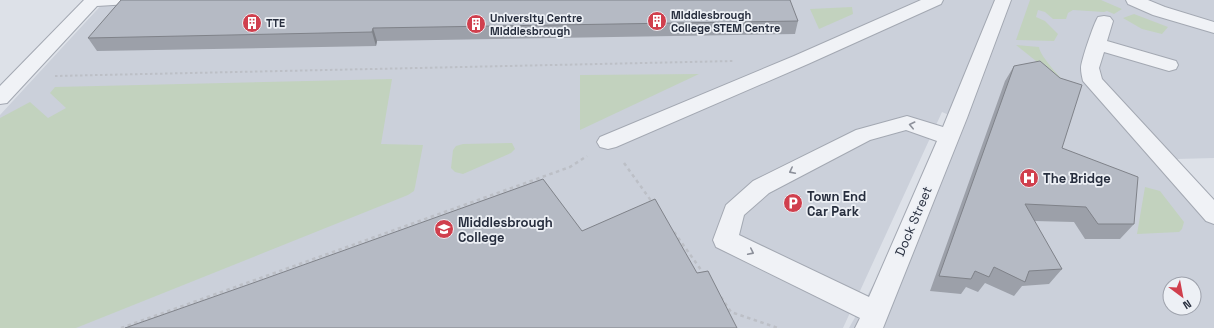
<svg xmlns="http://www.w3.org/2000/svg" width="1214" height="328" viewBox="0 0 1214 328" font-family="'Space Grotesk',sans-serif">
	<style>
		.built { fill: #cbd0da; fill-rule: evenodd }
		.green { fill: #c2d2be }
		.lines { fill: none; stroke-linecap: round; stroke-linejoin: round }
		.minor-casing { stroke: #a3a8b2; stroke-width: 2 }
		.path-far1 { stroke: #bcbfc6; stroke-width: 2; stroke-dasharray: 2.5 2.5; stroke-linecap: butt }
		.path { stroke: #bcbfc6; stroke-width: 2.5; stroke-dasharray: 3.5 3.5; stroke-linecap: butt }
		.minor { fill: #f0f2f6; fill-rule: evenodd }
		.wall { fill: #9ca0a9 }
		.shaded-wall { fill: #7f8289 }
		.building { fill: #b5bac4; stroke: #7f8289 }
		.oneway { stroke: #8c909a }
		.labels { text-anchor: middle; stroke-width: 3.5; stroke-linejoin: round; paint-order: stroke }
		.far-poi-label { font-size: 11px; font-weight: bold; fill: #272e3e; stroke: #edf0f5; text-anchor: start }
		.poi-label { font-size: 13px; font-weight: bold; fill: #272e3e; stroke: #edf0f5; text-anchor: start }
		.street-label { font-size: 13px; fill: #272e3e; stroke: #edf0f5 }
	</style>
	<rect width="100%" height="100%" fill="#dde1e8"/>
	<!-- built -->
	<path class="built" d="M106,0h1108v158l-38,1 38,42v127h-365l116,-206 -23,-10 -99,216h-843v-213zM1170,284h24v24h-24z"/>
	<!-- green -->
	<path class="green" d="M1030,0h71l21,9 -8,5 -7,-3 -3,1 -31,-2 -5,3 -2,6h-13l-8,-7 -7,-2 -2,7 9,4 13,13 -4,7 -38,-1z
		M852,7l1,7 -34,15 -9,-20z
		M1134,14l34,13 -6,7 -20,-5 -19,-11z
		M1016,45l23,2c1,10 24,33 32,42z
		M699,74l-119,56v-55z
		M392,79l-11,65 42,1 -8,42 -1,4 -6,4 -332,133h-76v-210l30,-16 18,16 18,-10 -16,-15 5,-6z
		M512,143l3,6 -4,4 -48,21 -8,-2 -4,-4 2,-18 3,-4 7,-2z
		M1145,187l15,4 24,31 -2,7 -3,3 -42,2z"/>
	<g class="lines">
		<!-- minor casing -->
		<g class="minor-casing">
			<path id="minor" d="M84,0h47l-2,4 -32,2 -90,97 -7,1v-18z
				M921,0h22l-2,4 -133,60 -192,83 -8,2 -8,-2 -3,-5 3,-5 194,-81z
				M995,0h16l-44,118 -84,210h-28l5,-10 -144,-71 -3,-7 13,-35 27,-24 103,-51 51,-14 36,11zM906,130l31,11 -68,156 -130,-62 5,-20 25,-22 101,-53z
				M1126,0h22l17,7 49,15v11l-61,-18 -25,-11z
				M1104,16l6,1 3,4 -6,20 69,20 2,4 -2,4 -7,2 -65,-19 -5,16 3,11 112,121v24l-8,-3 -123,-140c-1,-4 -2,-9 -2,-13 0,-7 13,-45 17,-51z"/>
		</g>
		<!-- path-far1 -->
		<path class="path-far1" d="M55,76l679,-15"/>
		<!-- path -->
		<path class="path" d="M624,163l28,39
			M674,232l30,42
			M721,297l10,15 47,16
			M121,328l449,-161 17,-11"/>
		<!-- minor -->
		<use href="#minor" class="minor"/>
	</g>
	<!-- wall -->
	<path class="wall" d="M121,0l677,21 -3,13 -418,7 -1,5 -279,5 -9,-13z
		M1014,66l48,82 72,76 -14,15h-35l-11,-17 -40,-1 28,48 -13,15 -27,2 -8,10 -29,-13 -7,9 -12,-5 -5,7 -31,-3 75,-210z"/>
	<!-- shaded-wall -->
	<path class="shaded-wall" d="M373,28l4,13 -1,5 -4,-14z"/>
	<!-- building -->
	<path class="building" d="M121,0h669l8,21 -425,7 -1,4 -284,6z
		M1040,61l20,17 22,7 -20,63 76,29 -4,47h-36l-12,-17 -61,-3 37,65 -33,2 -4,11 -31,-15 -5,10 -14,-6 -4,8 -32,-3 75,-210z
		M543,179l39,52 73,-32 42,74 11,-2 29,57h-612l128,-45z"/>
	<!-- one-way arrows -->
	<defs><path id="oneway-chevron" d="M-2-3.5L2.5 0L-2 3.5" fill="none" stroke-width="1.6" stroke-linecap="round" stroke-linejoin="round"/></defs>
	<g class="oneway">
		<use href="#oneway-chevron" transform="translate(912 125) rotate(-167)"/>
		<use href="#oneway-chevron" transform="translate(792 171) rotate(153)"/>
		<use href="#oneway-chevron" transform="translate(751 252) rotate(26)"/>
	</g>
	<!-- icons -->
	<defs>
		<g id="building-disc" transform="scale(1)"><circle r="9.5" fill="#d03f4d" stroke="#edf0f5"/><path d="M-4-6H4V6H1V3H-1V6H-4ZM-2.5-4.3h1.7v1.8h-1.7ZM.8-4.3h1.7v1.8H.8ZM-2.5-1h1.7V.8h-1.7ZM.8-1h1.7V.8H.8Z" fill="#fff"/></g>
		<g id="hospital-disc" transform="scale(1)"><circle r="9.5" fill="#d03f4d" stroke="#edf0f5"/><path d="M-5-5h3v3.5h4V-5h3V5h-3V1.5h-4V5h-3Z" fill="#fff"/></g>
		<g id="parking-disc" transform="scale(1)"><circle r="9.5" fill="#d03f4d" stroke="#edf0f5"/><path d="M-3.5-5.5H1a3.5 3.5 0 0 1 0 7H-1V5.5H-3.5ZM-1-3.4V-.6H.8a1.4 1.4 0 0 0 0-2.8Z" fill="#fff"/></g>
		<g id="university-disc" transform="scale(1)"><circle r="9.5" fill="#d03f4d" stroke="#edf0f5"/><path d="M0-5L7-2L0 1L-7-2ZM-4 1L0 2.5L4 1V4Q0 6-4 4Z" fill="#fff"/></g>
	</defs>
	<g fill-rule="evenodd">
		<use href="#building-disc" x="657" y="21"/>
		<use href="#building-disc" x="252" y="23"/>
		<use href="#building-disc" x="476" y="24"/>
		<use href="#hospital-disc" x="1029" y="178"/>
		<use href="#parking-disc" x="793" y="203"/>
		<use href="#university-disc" x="444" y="229"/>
	</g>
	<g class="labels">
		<!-- far-poi labels -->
		<g class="far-poi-label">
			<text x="671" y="19">Middlesbrough<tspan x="671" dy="13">College STEM Centre</tspan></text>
			<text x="490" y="22">University Centre<tspan x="490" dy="13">Middlesbrough</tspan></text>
			<text x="266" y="27">TTE</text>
		</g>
		<!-- poi labels -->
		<g class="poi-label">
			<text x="1043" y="183">The Bridge</text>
			<text x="807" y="201">Town End<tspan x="807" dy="15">Car Park</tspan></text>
			<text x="458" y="227">Middlesbrough<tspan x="458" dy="15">College</tspan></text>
		</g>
		<!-- street labels -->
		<g class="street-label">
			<text transform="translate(913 221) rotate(-67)" y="5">Dock Street</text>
		</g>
	</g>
	<!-- north arrow -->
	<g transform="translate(1182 296) rotate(148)"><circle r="19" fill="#edf0f5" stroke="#9ea2ac"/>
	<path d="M0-3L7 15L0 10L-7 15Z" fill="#d03f4d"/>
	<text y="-6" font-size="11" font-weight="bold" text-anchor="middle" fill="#272e3e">N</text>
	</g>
</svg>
